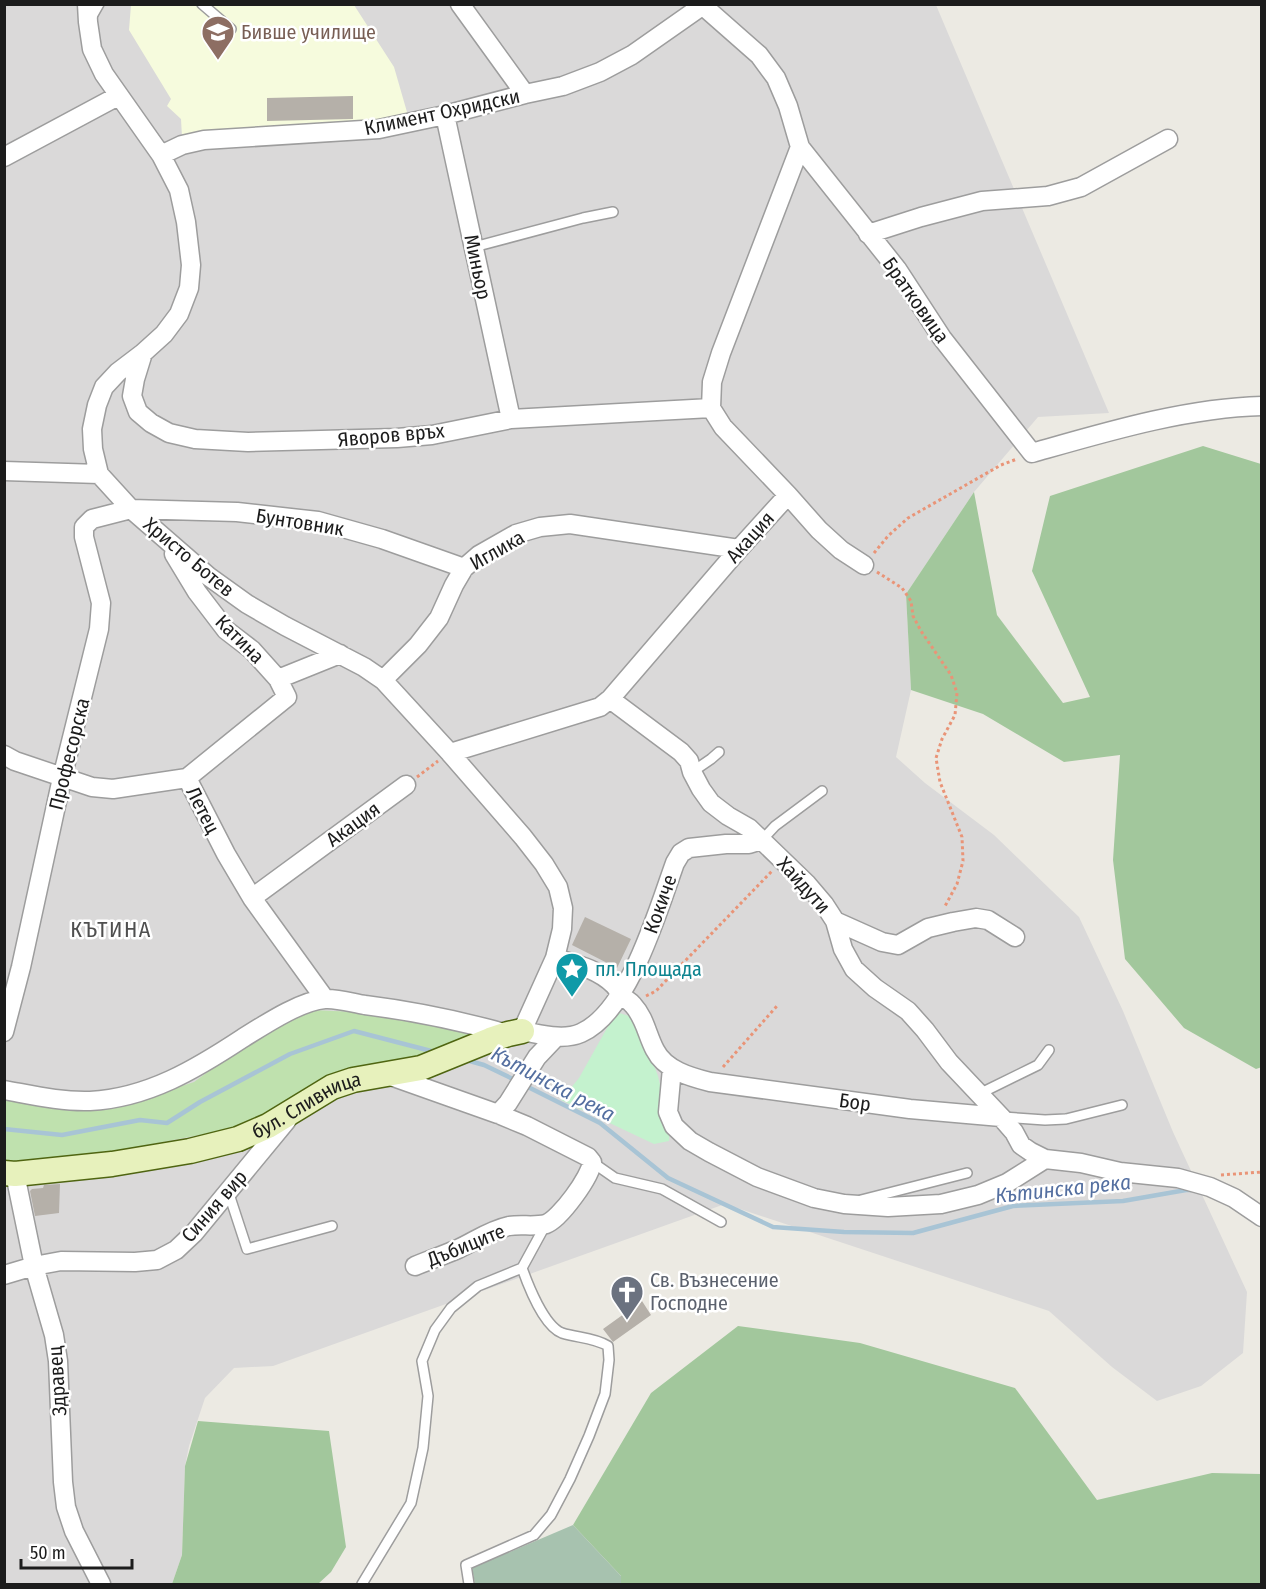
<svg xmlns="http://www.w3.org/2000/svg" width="1266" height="1589" viewBox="0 0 1266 1589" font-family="'Fira Sans Condensed',sans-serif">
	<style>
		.residential { fill: #dad9d9 }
		.education { fill: #f6fbdd }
		.grass { fill: #bfe1ae }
		.forest { fill: #a2c79c }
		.cemetery { fill: #a7c2af }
		.park { fill: #c4f2ce }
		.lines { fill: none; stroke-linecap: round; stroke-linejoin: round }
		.stream { stroke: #a8c4d5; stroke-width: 4.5 }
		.building { fill: #b5b0a9 }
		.lane-casing { stroke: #9d9d9d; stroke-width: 12 }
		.street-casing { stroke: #9d9d9d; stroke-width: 21 }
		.secondary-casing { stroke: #4f6511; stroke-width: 27 }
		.path { stroke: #e99477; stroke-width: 3; stroke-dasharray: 3 3; stroke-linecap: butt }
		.lane { stroke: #fff; stroke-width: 9 }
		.street { stroke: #fff; stroke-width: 18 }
		.secondary { stroke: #e7f1bc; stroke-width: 24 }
		.labels { text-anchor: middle; stroke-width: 5; stroke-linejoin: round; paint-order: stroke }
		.education-label { font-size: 20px; fill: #785e54; stroke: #fff; text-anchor: start }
		.street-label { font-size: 20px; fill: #1c1c1c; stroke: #fff }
		.culture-label { font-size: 20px; fill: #0d838f; stroke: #fff; text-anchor: start }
		.worship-label { font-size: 20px; fill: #5b616d; stroke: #fff; text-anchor: start }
		.water-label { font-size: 21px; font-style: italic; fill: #546fa0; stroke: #fff }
		.quarter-label { font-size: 22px; letter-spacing: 1.5px; fill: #4f4f4f; stroke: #fff }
	</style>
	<rect width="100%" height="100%" fill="#eceae3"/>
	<!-- residential -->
	<path class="residential" d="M5,5h931l173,408 -71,4 -64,75 -68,102 5,96 -15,67 29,26 69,52 85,82 44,94 50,121 74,160 -4,61 -42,33 -44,15 -45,-34 -63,-56 -324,-107 -452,162 -39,2 -29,30 -16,48 -4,20 -3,89 -10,29h-167z"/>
	<!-- education -->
	<path class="education" d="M131,5h223l40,62 15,52 -227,18 -1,-18 -14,-13 4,-7 -42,-69z"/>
	<!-- grass -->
	<path class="grass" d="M312,1010l44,2 65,7 58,14 -215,85 -44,13 -166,32 -49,2 -1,-65 40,7 68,2 82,-27 60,-44z"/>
	<!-- forest -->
	<path class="forest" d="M1203,446l58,18 1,603 -6,2 -72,-41 -59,-69 -12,-99 7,-105 -56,7 -81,-48 -72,-24 -5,-96 68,-102 23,123 66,88 27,-6 -58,-126 18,-75z
		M738,1326l122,17 155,45 82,112 115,-27 49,1v110h-640v-8l-48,-51 78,-132z
		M198,1421l131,10 17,116 -15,25 -13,12h-146l10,-29 3,-89z"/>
	<!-- cemetery -->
	<path class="cemetery" d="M573,1525l48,51v8h-146l-3,-16z"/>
	<!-- park -->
	<path class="park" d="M616,1012l13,4 12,15 17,45 12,51 -1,14 -15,3 -93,-44 18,-22z"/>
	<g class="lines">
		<!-- stream -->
		<path class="stream" d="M466,1060l18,5 33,16
			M524,1085l76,38 68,55 105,49 71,5 69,1 100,-27 110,-5 63,-11h5
			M4,1129l58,6 78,-15 27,3 33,-21 90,-48 64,-23 81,21"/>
	</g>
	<!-- building -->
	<path class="building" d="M353,96v23l-86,2v-23z
		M585,917l46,22 -14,29 -45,-23z
		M60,1184l-1,29 -24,3 -5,-25 2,-2 11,-1 1,-3z
		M642,1301l9,14 -38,27 -10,-13z"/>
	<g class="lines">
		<!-- lane casing -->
		<g class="lane-casing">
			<path id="lane" d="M202,4l29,25
				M91,18l8,-14
				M474,247l109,-29 30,-6
				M692,772l19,-13 8,-7
				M762,840l13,-14 47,-35
				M979,1094l59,-29 11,-15
				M1003,1117l42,3 21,-1 56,-14
				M592,1162l23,16 47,11 59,33
				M228,1191l19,58 85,-23
				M861,1200l106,-27
				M362,1584l49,-81 12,-55 5,-52 -6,-35 13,-31 16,-22 27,-22 44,-18
				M469,1584l-3,-19 68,-30 17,-20 19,-36 19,-43 16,-42 4,-34 -1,-14c-15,-9 -31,-8 -46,-13 -18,-7 -34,-48 -40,-65l24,-44"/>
		</g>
		<!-- street casing -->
		<g class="street-casing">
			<path id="street" d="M87,4l1,18 4,27 12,25 57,81 18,35 7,32 5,43 -2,23 -10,26 -15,20 -21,19 -25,19 -14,15 -7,18 -5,24 1,20 6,25 32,35 77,67 39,28 38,22 79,41 19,13 67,73 73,84 21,27 14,23 5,21 -1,21 -7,29 -33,73c18,3 41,10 59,2 48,-21 77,-123 94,-170l6,-10 8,-5 37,-4h23l13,-4
				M460,4l65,90
				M701,4l58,51 17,23 12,28 12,41 -79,206 -9,29 -1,26 12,19 65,68 31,35 22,20 23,15
				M445,115l66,304
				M800,147l97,122 45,69 90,115c74,-21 153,-45 230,-47
				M161,155l21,-10 22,-5 175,-11 66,-14 80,-21 38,-8 37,-14 32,-17 70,-49
				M4,157l114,-61
				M868,234l53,-17 61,-16 66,-5 33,-9 87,-48
				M143,353l-8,26 -3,17 6,16 13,11 18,10 26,6 53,3 149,-4 35,-3 79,-16 200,-11
				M4,471l95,3
				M174,554l23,38 29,38 26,20 26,29 9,18 -100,81
				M278,679l62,-25
				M383,680l35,-35 21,-27 15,-33 10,-17 15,-13 37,-21 24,-7 30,-3 169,25
				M610,699l71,53 8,9 3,11 9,17 10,14 17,13 21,12 58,56 17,20 11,17 8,28 11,20 21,19 33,23 17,19 24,32 52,55 13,15 7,13 10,7 14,7 36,4 39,9 58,6 32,9 24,11 28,19
				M450,753l150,-46 10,-8 129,-150 49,-54
				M4,755l11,6 77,26 21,2 74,-11
				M187,778l39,76 26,44 73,101
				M252,898l154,-113
				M835,921l47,21 16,3 30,-17 25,-6 23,-4 12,2 27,17
				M555,958c20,6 43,11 59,27 3,3 5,8 8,11 3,3 8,5 11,9 12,13 14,30 22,45 10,20 35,27 55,32l200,27 91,8
				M4,1032l17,-65 41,-189 37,-149 2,-26 -17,-66v-10l8,-8 39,-10 106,3 81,9 64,18 82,29
				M672,1068l-4,44 6,14 16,15 19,11 48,25 57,21 30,6 44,3 53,-3 37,-9 29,-12 38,-24
				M388,1075l110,39 29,12 61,31 4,5c-1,14 -32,57 -46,62 -11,3 -25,0 -37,2 -19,4 -34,15 -51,23 -14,6 -29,11 -43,17
				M4,1090c28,5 57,12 86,11 58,-3 106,-32 153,-63 21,-13 57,-37 82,-39 11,-1 28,4 40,6 48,6 96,16 143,29
				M498,1114l10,-11 29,-46 19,-20
				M15,1174l19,92 20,69 4,26 5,121 3,25 8,24 27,53
				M4,1275l30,-9 27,-5 74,1 22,-2 19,-10 18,-17 93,-113"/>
		</g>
		<!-- secondary casing -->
		<g class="secondary-casing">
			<g id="secondary">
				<path id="s1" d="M4,1173l11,1 97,-10 78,-13 48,-12 30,-13 64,-39 21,-7 68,-12 69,-28 18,-6 14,-3"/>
			</g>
		</g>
		<!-- path -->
		<path class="path" d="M874,553l14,-17 20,-18 93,-53 16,-6
			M877,572l25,16 9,13 2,15 8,15 30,44 6,18 -2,22 -13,24 -6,19 4,24 22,55 1,24 -6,23 -13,24
			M417,777l21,-16
			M646,996l10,-5 117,-121
			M723,1067l54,-61
			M1221,1175l41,-3"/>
		<!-- lane -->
		<use href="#lane" class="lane"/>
		<!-- street -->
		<use href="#street" class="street"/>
		<!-- secondary -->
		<use href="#secondary" class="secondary"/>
	</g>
	<!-- icons -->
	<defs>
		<g id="school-pin" transform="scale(1.725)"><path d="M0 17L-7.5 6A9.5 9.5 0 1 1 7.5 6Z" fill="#8d6e63" stroke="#fff"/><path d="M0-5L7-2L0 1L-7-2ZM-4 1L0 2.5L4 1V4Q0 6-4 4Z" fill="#fff"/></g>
		<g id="sight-pin" transform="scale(1.725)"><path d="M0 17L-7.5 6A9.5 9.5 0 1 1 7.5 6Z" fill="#0f9aa8" stroke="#fff"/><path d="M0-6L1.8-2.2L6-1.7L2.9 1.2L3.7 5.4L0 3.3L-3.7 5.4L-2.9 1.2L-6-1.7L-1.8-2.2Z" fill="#fff"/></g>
		<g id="church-pin" transform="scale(1.725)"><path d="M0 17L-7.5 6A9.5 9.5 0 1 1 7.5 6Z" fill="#6b7280" stroke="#fff"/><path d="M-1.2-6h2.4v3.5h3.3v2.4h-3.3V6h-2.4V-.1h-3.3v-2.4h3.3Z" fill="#fff"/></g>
	</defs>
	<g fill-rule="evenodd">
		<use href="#school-pin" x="218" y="32"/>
		<use href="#sight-pin" x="572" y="969"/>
		<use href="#church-pin" x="627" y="1292"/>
	</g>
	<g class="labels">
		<!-- education labels -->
		<g class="education-label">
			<text x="241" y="39">Бивше училище</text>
		</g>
		<!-- street labels -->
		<g class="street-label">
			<text transform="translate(442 112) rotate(-12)" y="7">Климент Охридски</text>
			<text transform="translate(478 267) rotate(78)" y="7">Миньор</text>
			<text transform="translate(916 300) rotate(55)" y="7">Братковица</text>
			<text transform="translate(391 435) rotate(-5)" y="7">Яворов връх</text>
			<text transform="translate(300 522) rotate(9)" y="7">Бунтовник</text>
			<text transform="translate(750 537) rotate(-48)" y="7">Акация</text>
			<text transform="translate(497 550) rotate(-30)" y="7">Иглика</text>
			<text transform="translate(189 557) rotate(40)" y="7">Христо Ботев</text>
			<text transform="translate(240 639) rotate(45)" y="7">Катина</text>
			<text transform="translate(69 754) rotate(-76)" y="7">Професорска</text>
			<text transform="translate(203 810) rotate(63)" y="7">Летец</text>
			<text transform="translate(353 824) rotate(-36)" y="7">Акация</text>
			<text transform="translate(804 885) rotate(48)" y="7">Хайдути</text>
			<text transform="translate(660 904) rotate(-70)" y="7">Кокиче</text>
			<text transform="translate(855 1102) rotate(8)" y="7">Бор</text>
			<text dy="7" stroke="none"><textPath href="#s1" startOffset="314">бул. Сливница</textPath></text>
			<text transform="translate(214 1206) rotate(-49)" y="7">Синия вир</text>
			<text transform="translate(466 1245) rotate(-22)" y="7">Дъбиците</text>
			<text transform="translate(57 1381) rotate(-94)" y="7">Здравец</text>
		</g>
		<!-- culture labels -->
		<g class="culture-label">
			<text x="595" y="976">пл. Площада</text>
		</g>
		<!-- worship labels -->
		<g class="worship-label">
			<text x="650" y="1287">Св. Възнесение<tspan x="650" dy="23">Господне</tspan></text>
		</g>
		<!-- water labels -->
		<g class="water-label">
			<text transform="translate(553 1084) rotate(28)" y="7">Кътинска река</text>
			<text transform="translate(1063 1189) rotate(-6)" y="7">Кътинска река</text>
		</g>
		<!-- quarter labels -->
		<g class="quarter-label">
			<text x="111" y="937">КЪТИНА</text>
		</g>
	</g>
	<!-- border -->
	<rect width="1266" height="1589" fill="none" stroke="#1c1c1c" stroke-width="12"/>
	<!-- scale -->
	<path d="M21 1559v9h111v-9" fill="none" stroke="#1c1c1c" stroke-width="3"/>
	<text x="30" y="1559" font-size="18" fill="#1c1c1c" stroke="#ffffff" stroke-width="4.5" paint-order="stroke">50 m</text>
</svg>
